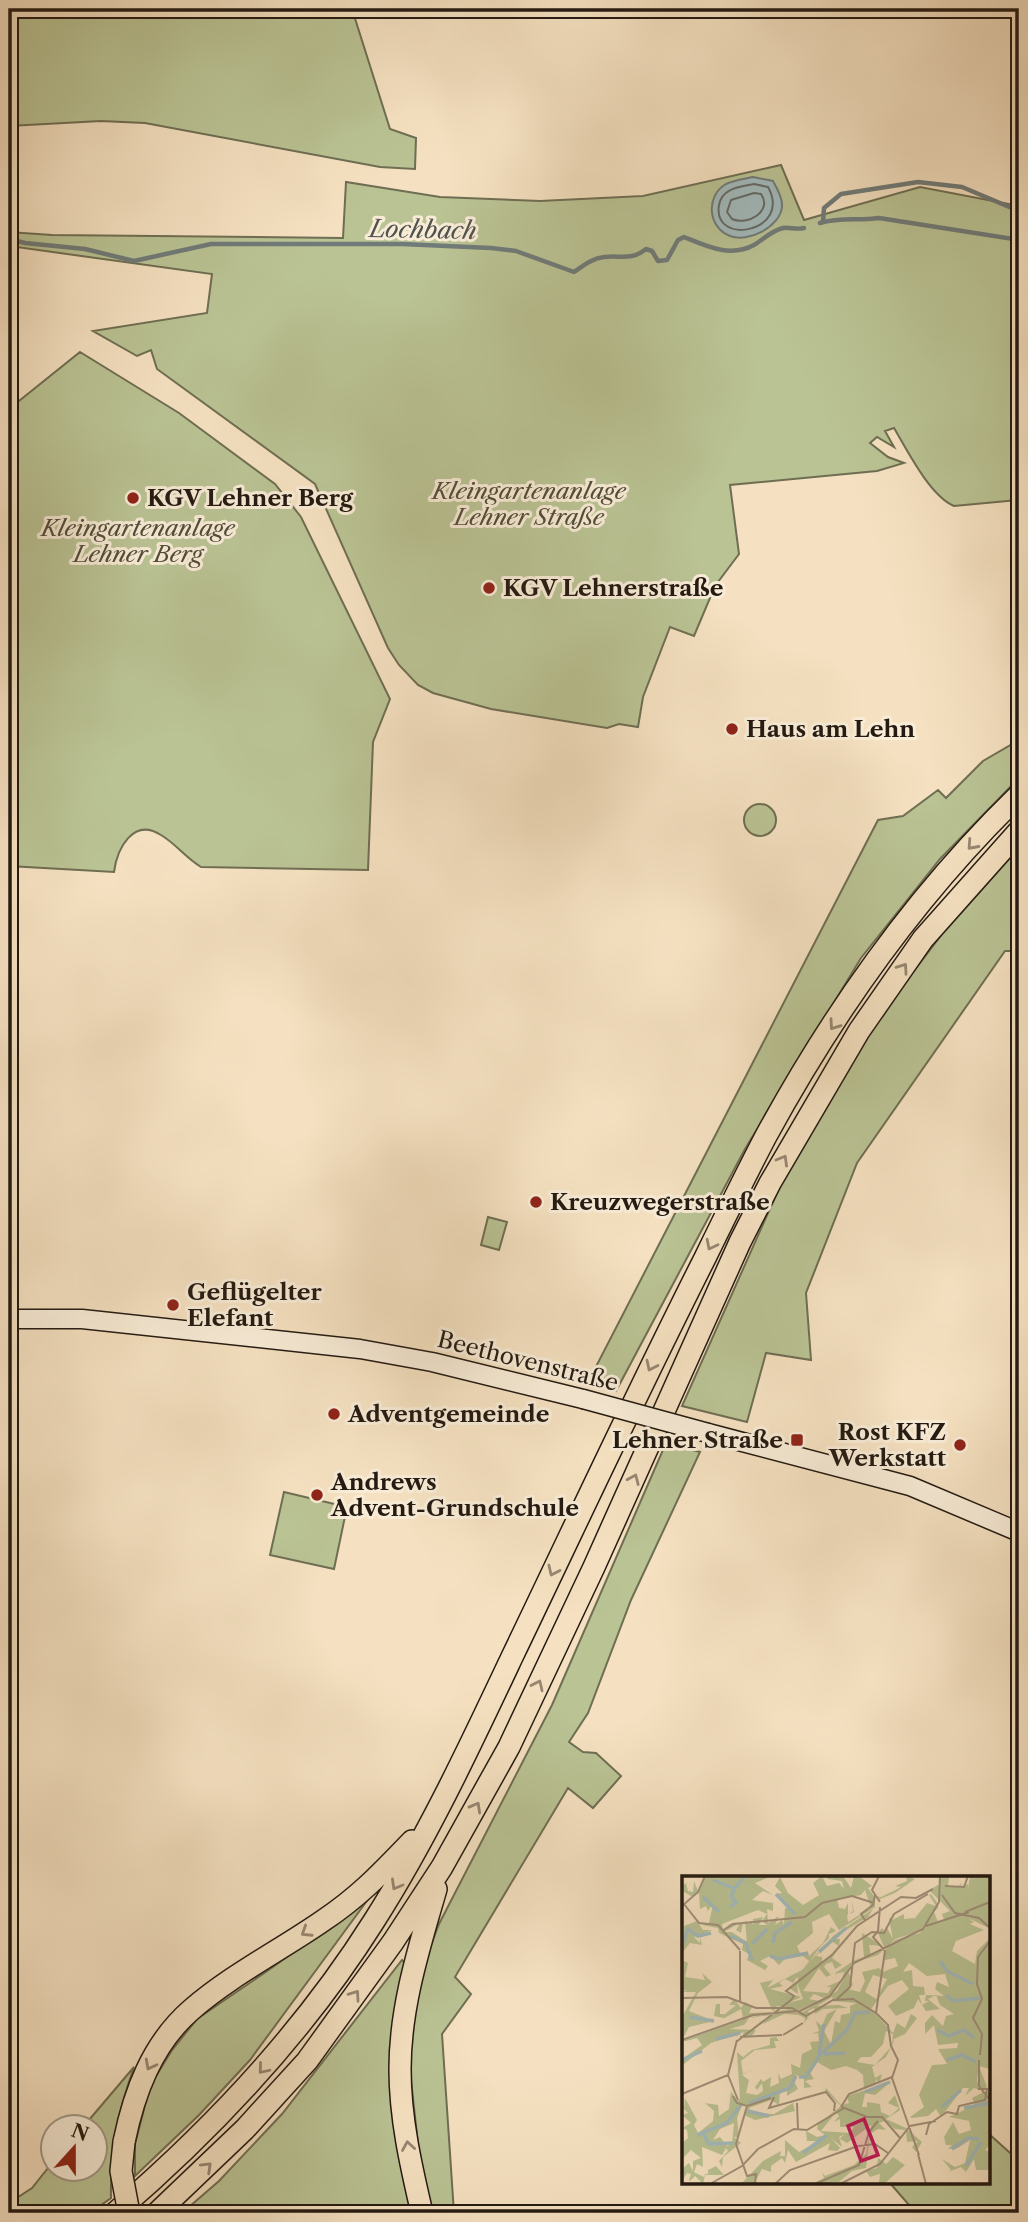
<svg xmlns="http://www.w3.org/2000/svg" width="1028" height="2222" viewBox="0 0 1028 2222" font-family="'Libre Caslon Text',serif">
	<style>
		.green { fill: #bac394; stroke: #6f6e53; stroke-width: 2 }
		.water { fill: #a2bbbe; stroke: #707b79; stroke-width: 2 }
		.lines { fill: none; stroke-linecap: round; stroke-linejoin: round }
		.shore { stroke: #636a68; stroke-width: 2 }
		.stream { stroke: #707b79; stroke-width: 4.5 }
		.secondary-casing { stroke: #241a12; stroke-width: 21 }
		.trunk-casing { stroke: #241a12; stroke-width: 24 }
		.secondary { stroke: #f8ecd7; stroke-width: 18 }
		.trunk { stroke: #f5e1c1; stroke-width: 21 }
		.secondary-bridge-casing { stroke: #241a12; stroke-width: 21; stroke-linecap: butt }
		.trunk-bridge-casing { stroke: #241a12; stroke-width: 24; stroke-linecap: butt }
		.secondary-bridge { stroke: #f8ecd7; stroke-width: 18 }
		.trunk-bridge { stroke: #f5e1c1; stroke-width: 21 }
		.oneway { stroke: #978772 }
		.poi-dot { fill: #8f2418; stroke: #f8ecd7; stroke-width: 2.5 }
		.labels { text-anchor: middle; stroke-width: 6; stroke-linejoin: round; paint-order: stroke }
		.park-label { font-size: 23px; font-style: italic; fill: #514d39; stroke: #f8ecd7 }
		.poi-label { font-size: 23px; font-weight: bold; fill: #241a12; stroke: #f8ecd7; text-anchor: start }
		.street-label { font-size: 23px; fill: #241a12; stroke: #f8ecd7 }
		.water-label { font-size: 24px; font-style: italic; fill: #50524e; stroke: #f8ecd7 }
		.inset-river { fill: none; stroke: #a2bbbe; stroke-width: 3.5 }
		.inset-road { fill: none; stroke: #a1917b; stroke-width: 2 }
		.view { fill: #c2185b; fill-opacity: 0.15; stroke: #c2185b; stroke-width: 3.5 }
		.inset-edge { fill: none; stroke: #241a12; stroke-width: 3.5 }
	</style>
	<rect width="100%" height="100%" fill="#f5e1c1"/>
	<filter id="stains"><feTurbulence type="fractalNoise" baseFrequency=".00286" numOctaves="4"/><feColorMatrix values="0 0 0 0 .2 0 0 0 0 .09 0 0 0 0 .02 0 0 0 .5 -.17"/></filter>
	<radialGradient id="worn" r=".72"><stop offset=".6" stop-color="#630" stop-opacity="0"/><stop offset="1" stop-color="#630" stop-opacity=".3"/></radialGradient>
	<!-- green -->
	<path class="green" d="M9,9h343l38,120 26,9 -1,31 -35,-2 -235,-44 -44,-2 -92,5z
		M781,165l23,55 116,-33 99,19v294l-65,6c-24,-10 -47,-56 -60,-78l-9,3 9,16 -17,-10 -7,6 18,14 16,6 -27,8 -147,14 9,69 -24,32 -21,50 -24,-9 -27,70 -5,30 -19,-3 -12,4 -116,-19 -58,-16 -15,-8 -19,-20 -11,-17 -73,-164 -158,-115 -6,-19 -14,6 -44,-25 114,-18 5,-39 -203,-28v-14l43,3 291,3 3,-56 94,15 100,4 103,-5z
		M80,352l99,61 96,71 26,33 89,182 -17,43 -5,128 -167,-3c-16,-10 -25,-23 -40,-32 -28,-18 -44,14 -47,37l-105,-6v-457z
		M1019,740v38l-79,81 -79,99 -116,191 -129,242 -29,-7 291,-564 25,-4 35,-26 8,8 37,-37z
		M744 820a16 16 0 1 1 32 0a16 16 0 1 1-32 0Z
		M1019,848v103h-14l-148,212 -51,130 5,67 -45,-7 -19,69 -65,-16 99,-222 59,-103 50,-79 53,-69z
		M488,1217l19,5 -8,28 -18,-5z
		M666,1443l34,9 -69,148 -43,113 -19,29 14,10 13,1 25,23 -28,32 -25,-20 -113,189 16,17 -29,40 12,179h-23l-11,-51 -12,-109 15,-87 16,-42 113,-219z
		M284,1492l63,15 -13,62 -64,-14z
		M372,1894l-122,166 -51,55 -64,61v-32l15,-58 22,-36 25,-31 76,-52z
		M402,1960l3,3 10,250h-233l37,-32 63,-67z
		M134,2067c-16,45 -24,82 -23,131l-21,15h-81v-10l23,-15 20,-25v7h42v-42l-11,-1z
		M988,2133l31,28v52h-103l-27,-31h99z"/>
	<!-- water -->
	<path class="water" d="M753,177l20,4c4,7 10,17 9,26 -2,20 -34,36 -52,29 -22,-8 -25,-40 -4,-52 8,-4 18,-5 27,-7z"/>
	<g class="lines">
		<!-- shore -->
		<path class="shore" d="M754,184l14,3c25,45 -56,60 -49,18 3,-17 21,-18 35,-21z
			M754,193l7,1c12,17 -13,32 -29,25l-5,-7 4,-12z"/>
		<!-- stream -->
		<path class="stream" d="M823,222l1,-14 17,-14 77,-12 44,5 57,24
			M820,223c20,-6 38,-2 59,-5l140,22
			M9,239l16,4 60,6 49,12 77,-17h191l89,4 25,3 58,21c9,-6 18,-14 30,-15 17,-2 27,4 42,-8l6,2 6,10 9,-1 11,-20 6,-3c22,9 46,21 70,8 10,-6 17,-14 29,-17 7,-1 13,2 21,0"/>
		<!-- secondary casing -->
		<g class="secondary-casing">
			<path id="secondary" d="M9,1319h73l278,30 72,13 151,37
				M708,1433l202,53 109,46"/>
		</g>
		<!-- trunk casing -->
		<g class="trunk-casing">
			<path id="trunk" d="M124,2142c10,-49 28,-98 67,-132 40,-35 90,-60 133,-90 36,-24 58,-48 88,-79
				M115,2213c99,-85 189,-181 259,-292 53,-83 96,-175 138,-264 64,-133 126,-267 193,-399 20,-41 40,-82 61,-122 67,-123 152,-243 253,-341
				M157,2213l88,-84 62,-68 86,-119 49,-75 67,-120 85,-180 146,-325 30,-59 89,-152 64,-92 96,-108
				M422,2213c-11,-47 -22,-95 -22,-144 0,-62 19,-121 36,-180"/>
		</g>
		<!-- secondary -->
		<use href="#secondary" class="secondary"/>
		<!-- trunk -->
		<use href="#trunk" class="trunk"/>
		<!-- secondary-bridge casing -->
		<g class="secondary-bridge-casing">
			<path id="secondary-bridge" d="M583,1399l125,34"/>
		</g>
		<!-- trunk-bridge casing -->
		<g class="trunk-bridge-casing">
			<path id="trunk-bridge" d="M124,2142l-3,29 8,42"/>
		</g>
		<!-- secondary-bridge -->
		<use href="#secondary-bridge" class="secondary-bridge"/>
		<!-- trunk-bridge -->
		<use href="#trunk-bridge" class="trunk-bridge"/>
	</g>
	<!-- one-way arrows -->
	<defs><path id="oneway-chevron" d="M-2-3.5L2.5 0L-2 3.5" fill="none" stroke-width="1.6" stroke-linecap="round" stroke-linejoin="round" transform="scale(1.75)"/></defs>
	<g class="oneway">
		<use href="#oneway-chevron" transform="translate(972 845) rotate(132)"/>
		<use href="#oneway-chevron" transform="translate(903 968) rotate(-55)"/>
		<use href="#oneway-chevron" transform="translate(834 1025) rotate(125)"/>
		<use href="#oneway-chevron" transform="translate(783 1160) rotate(-60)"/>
		<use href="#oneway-chevron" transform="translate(711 1245) rotate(117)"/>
		<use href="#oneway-chevron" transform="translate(651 1366) rotate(116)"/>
		<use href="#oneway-chevron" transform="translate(634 1479) rotate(-66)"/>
		<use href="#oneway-chevron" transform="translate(553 1571) rotate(115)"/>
		<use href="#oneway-chevron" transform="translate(538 1685) rotate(-65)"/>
		<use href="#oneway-chevron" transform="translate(476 1807) rotate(-61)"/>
		<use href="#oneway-chevron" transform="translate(396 1885) rotate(120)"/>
		<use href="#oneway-chevron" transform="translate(306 1932) rotate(147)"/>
		<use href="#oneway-chevron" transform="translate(355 1995) rotate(-55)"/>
		<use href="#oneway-chevron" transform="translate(150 2065) rotate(118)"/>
		<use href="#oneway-chevron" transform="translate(263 2069) rotate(130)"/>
		<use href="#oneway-chevron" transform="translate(408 2146) rotate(-99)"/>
		<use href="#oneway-chevron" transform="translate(207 2167) rotate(-44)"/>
	</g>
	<!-- markers -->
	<g class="poi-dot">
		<circle cx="133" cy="498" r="7"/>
		<circle cx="489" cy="588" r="7"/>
		<circle cx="732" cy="729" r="7"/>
		<circle cx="536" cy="1202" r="7"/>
		<circle cx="173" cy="1305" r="7"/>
		<circle cx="334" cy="1414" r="7"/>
		<rect x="790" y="1433" width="14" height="14" rx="3.5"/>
		<circle cx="960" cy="1445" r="7"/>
		<circle cx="317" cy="1495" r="7"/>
	</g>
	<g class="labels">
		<!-- park labels -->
		<g class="park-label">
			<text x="529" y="499">Kleingartenanlage<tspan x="529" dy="26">Lehner Straße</tspan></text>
			<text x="138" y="536">Kleingartenanlage<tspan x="138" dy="26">Lehner Berg</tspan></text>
		</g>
		<!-- poi labels -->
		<g class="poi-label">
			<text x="147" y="506">KGV Lehner Berg</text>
			<text x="503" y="596">KGV Lehnerstraße</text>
			<text x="746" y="737">Haus am Lehn</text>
			<text x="550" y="1210">Kreuzwegerstraße</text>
			<text x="187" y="1300">Geflügelter<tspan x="187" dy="26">Elefant</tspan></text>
			<text x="348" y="1422">Adventgemeinde</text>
			<text x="946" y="1440" text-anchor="end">Rost KFZ<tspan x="946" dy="26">Werkstatt</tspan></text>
			<text x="783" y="1448" text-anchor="end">Lehner Straße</text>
			<text x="331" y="1490">Andrews<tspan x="331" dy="26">Advent-Grundschule</tspan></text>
		</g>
		<!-- street labels -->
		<g class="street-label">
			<text transform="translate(528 1361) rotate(14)" y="8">Beethovenstraße</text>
		</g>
		<!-- water labels -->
		<g class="water-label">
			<text transform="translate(423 230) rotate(1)" y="8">Lochbach</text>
		</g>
	</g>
	<!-- overview -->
	<g transform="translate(682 1876)">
		<rect width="308" height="308" fill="#f5e1c1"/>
		<path d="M23,0h67l-17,7 18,12 -10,-4 -11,9 21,3v8l-6,-2 1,14 11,-7 -4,9 7,-5 2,5 1,-17 7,1 -16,-15 6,-1 -7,-7 5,-9 8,16 15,12 16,-10 -6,-12 9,-7 5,10 12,-3 5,6 -2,-8 -14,-2 -2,-3h17l8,12 3,-12h5l13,10 -4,2 6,8 7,1 20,-10 -6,-1 12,-5 -1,-5 9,3 -20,14 -15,6 -5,-2v10l-36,23 -10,-16 -17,8 1,11 -16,13 3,7 8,-1 1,4 14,-13 8,-16 5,4 -7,3v4l-9,9 -10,14 -5,5 4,-5 -6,-5 -16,1 -8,8 -9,-9 -10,5 8,5 -3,4 -18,-10 2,-6 -7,-4 1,-6 -24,-11 -1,-5 -16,-3 7,-2 4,-19 -5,7 -2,-5 -6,3 -1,-16 -6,4 -11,-6v-5l4,-3 2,8 5,1 1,-11 4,10zM183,14l6,18 -23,14 -1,-7 7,-3 -3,-14 2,13 -5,4v-12l-3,6 -6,-1 -2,-9 24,-4zM76,34l9,4 -5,7 5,4h-8l4,-8 -10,2 1,5 -9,-3 2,21 -15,-10h-8l16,-9 -4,7 5,3 2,-10h-9l-4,1 -7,6 -1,-6zM257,0h10l-1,10 10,1 4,-5 -2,5 8,-3v4l2,-12h20v193l-11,-3 8,21 -5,4 8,2v52l-5,5 5,2v18h-14l-2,-11 -8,13 -5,-5 -13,5 3,-2 -9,-11 13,8 10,-4 5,-23 -12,8 -10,1 4,-4h-6l-2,-8 9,-15 6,12 12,-4 -2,-9 6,1 -26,-5 26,-12 -3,-7 10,-5 -3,-11v-17l-2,15 3,10 -6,-2 -9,8 4,-8h-6l-22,29 -5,-8 -8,7 -16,2 -2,-1 14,-10 -5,-12 13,-30 15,-1 -9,-15 19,-1 1,-5 -20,2 -4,-20 -9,9v-11l7,-8 11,11 3,-10 8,-2 -14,-9 -4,-10 -8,4 12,10 -14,2 -8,-12 -4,9 -18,8 -8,-10 21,-17 -7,-9 -14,6 -17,23 22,24 4,-10 8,5 6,-14 6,4 -12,16 -11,5 -2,9 1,-14 -7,-3 -3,13 -12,13h-10l-4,5 18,3 16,-18 -5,10 -14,10 3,11 7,-4 -3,10 -3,-5 -1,6 -11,4 -1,-14 -6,-5 -11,-4 -15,4 -14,-8 -8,9 5,8 -9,2 7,6 -8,1v-10l-8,-3 -3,4 5,10 -11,7v-5l-7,-1 -1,15 -8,-5 -22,8 2,5 23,1 19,-11 2,8 -40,9 -11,-5 3,-9 -5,-1 -5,13 2,19h-5l7,6 -18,14 -1,10 -3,-6 9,-10 -2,-3 -4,7 -20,-8 1,20 -6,-3 -3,8 10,5 1,-3h3v-4l8,-4 8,9h-19l-2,9 -8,-8 -5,5 -1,-1 2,-6 -4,-1 -5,8v-12l7,-6 4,8v-10l8,-3 -10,-8 -9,9v-16l6,-5 -1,-8 -5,-2 9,-5 -9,-8 6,-2 -4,-4 1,-11 12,22 -3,5 4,8 15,-12 1,-10 -9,-8 13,2 1,11 10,-7 2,-18 6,10 3,-2 -3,-47 6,5 9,-7 18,-5v-7l6,-1 3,4h-5l2,7 -21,2 -14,11 2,13 14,-7 -15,8 7,5 -3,13 11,2 6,-4 -1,-8 -5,7 -2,-3 6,-8 2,3 8,-5 -1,10 9,-4 -1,-10 3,6 11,-5 -1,-10 9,4 2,-14 10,-5 -2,-7 9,-1 -1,-8 -7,1 8,-3 -3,-10 6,5 5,-12 10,-5 -13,22 7,13 4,-23 5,2 1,-8 9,-2v-7l7,-3 -24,-2 -1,-4 -15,9 22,-1 9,3 -25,1 -8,5 -1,-6 -6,3 2,4 -7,1 6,1 -5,6 1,-5 -6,-3 -15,-1 -21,10 7,-9 -21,3 -5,7 -15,4 27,1 -5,7h-9l2,-5 -33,11 -27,21 -2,-5 20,-14 -5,-7 -11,3h-4l72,-25 49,-4 34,-21 11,-20 5,14 -5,4 12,3 5,-11 -3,-9 17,-4 4,4 15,-6 -3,-8 -10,2v-10l10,-10 25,-7 16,-24 -16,22 -25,8 -10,10 -7,-16 4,-5 3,4 1,-6 7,13 -4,-20 2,-2 1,3 12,-6v5l11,-1 12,-15 9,3 -7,-11 2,-1 7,10v4l-4,4 4,10 6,-2 -2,-6 8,-3 -21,-21 11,-6zM286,42l21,10v11l-12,12 -2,13 -23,-13 4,-10 28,-11 -14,-6 4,-2zM227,87l18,13 18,-2 4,13 -12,-5 -2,7 9,7 -18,-1 -1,6h4l-7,4 -3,-10h6l-1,-8 -11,-1 -1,-16 -9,2zM191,99l14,4 -11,20 -11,-7zM52,247l-2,21 -5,2 -7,-9 -7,3 7,-11zM191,33l-5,8 -37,22h9l-1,7 -9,-6 -14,16 6,1v6l15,-13 -5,8 10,7 -7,4 -3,-7 -6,2 -2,3 7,8 -5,2 -7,-9 -16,23 25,2 3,-6h-5l16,-7 2,-8 -10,2 19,-13 11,-4 -2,-24 21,13 -14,-1 2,11 13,-7 -6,6 -26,8 -14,24 -8,8 -6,3 -10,-4 -5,5 10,2 -25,11h-19l18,-4 -16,-2 -4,6 -43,11 13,-6 -2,-8 -26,14 9,-5 -10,-2 2,-12h4v10h5l11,-9h-7l5,-6 7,9 4,-6 7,5 -3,6 24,-1 -13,-29 13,-3 -6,8 35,-18 31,-34zM115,101l2,4 -6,3 -4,4 9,6 -1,-11 6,16 -15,4 13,-6 -31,-8 13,-3 -4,-3 6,-4 8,4zM15,45l6,9h9l-18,7 6,6v-6l2,8 -12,-2 -8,10 2,-27zM0,84l6,3 -3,14 20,3 -3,-7 10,9 -14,11 -9,18 25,10 -25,6 -7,13v-23l14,-25h-14l5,-2h-5zM209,206l-16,13 -10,-2 -3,14h5v-5l13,2 1,8 9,4 9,-8 -11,-5 7,-8 5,15 -14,9 20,9 16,14 -6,10 -4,-5 6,-6 -11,1 -1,-12 -11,-1 -10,-8 -6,2 7,7 -8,-1 -8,5 -4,34 -14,3 -13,11 -27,2 12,-6 -2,-6 3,4 29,-11 12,-11 5,-29 -24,18 -7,-4 4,-5 -5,3 3,10 -11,-9 9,10 -3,3 -9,-1 2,-7 -34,19 -8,-12 -3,13 -3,-5 -11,8v6l-9,-3 -8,15h-13l22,-23 18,-10 -1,5h5v-16l14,12 20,-11h-12l-1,-10 11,6 8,-2 -8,-6 1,-5 23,-18 -16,-16 1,-2 15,17 8,-2 -2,-7zM154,236l3,4 -5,6 6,-3v8h14l-4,6 -29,-2zM211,281l12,8 -21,19 -5,-1 1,-9 -10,3 -4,-6 11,-3 1,-10 8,6z" fill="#bac394" fill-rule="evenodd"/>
		<path class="inset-river" d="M31,4l20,8M94,18l19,20M21,21l16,15M48,31l6,-4 -5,-7 4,-8 10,-12M48,60l16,7 6,17M91,67l2,-10 17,-11M70,68l15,-15M0,70l6,-17 10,7 13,-3M137,76l27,-24M88,80l9,3 29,-6M258,85l7,10 26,13M264,119l7,6 27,-3M7,141l25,4M255,154l12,6 15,-6 10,8M34,163l24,-6M137,178l5,-30M142,178l21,-1M0,184l20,-9M265,184l15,-5 14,7M117,201h7l14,-22 27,-25 8,-17 15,-1M183,216l25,-10M67,227l41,-15 6,-12M260,231l19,-17M282,232l26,-5M66,235l21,5M21,257l6,11 25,-1M15,259l30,-12 14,-18M270,273l16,-11 11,1M121,277l24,-18M284,290l15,-24"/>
		<path class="inset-road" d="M197,0l-7,14 8,12M263,10l19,1 4,-11M260,19l13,18 24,5 11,10M2,28l15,19 19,2 22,25M0,30l16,-14 7,-16M198,31l-2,24 -5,6 12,14 -9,62 12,12 3,21M283,36l25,-10M183,44l-4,-6 12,-9 2,-10M244,50l43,-14M40,55l11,-7 72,-7 17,-14 30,-7 22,7M0,122l45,-1 29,11h36l14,8 27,-16 20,-1 23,14M154,124l14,-13 5,-44 17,-11 12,1 10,-19 34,-20M58,125v-50M101,159l20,-12M58,161l42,-2M0,164l71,-25 47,-4 30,-15 24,-33 69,-34 16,-27 1,-26M54,166l55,-42 3,-4 -8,-5 47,-37 24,-28 44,-29 15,1 17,-9M209,170l7,14 -6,18 27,77M298,179l2,-21 -9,-16 9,-19 -5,-15 1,-27 12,-16M297,184v26l11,14M46,199l10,25M0,218l46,-19 9,-35M51,220l4,7 10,3 24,-8M92,221l-5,11 57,-16 9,11 -1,8M115,227l1,26M65,230l-11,38 11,32 9,-2 -1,10M159,231l8,-13 43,-17M160,231l25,10h15l18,21M244,259l3,-11 18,-12 10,2 2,-8 26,-6 2,-11h-9M236,278l8,30M28,308l32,-18 16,-17 36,-20 13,1 37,-22M93,308l15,-14 68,-24 17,-2 13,9M133,308l44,-19 10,-33 9,-11M158,308l40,-20 30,-38 26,-5"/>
		<path class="view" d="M182,243l14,36 -17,6 -13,-35z"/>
		<rect width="308" height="308" class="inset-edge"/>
	</g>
	<!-- margin -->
	<rect width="1028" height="2222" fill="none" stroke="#f5e1c1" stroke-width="35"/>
	<rect x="10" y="10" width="1007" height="2201" fill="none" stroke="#241a12" stroke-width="3.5"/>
	<rect x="18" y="18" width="993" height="2187" fill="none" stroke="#241a12" stroke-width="2"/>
	<!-- north arrow -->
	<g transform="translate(74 2148) rotate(21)"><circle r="33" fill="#f8ecd7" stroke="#a39888" stroke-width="2"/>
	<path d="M0-5L12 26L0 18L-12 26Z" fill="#8f2418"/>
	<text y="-10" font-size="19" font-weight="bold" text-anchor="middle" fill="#241a12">N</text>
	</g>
	<rect width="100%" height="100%" filter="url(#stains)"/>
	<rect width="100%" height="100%" fill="url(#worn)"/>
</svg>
